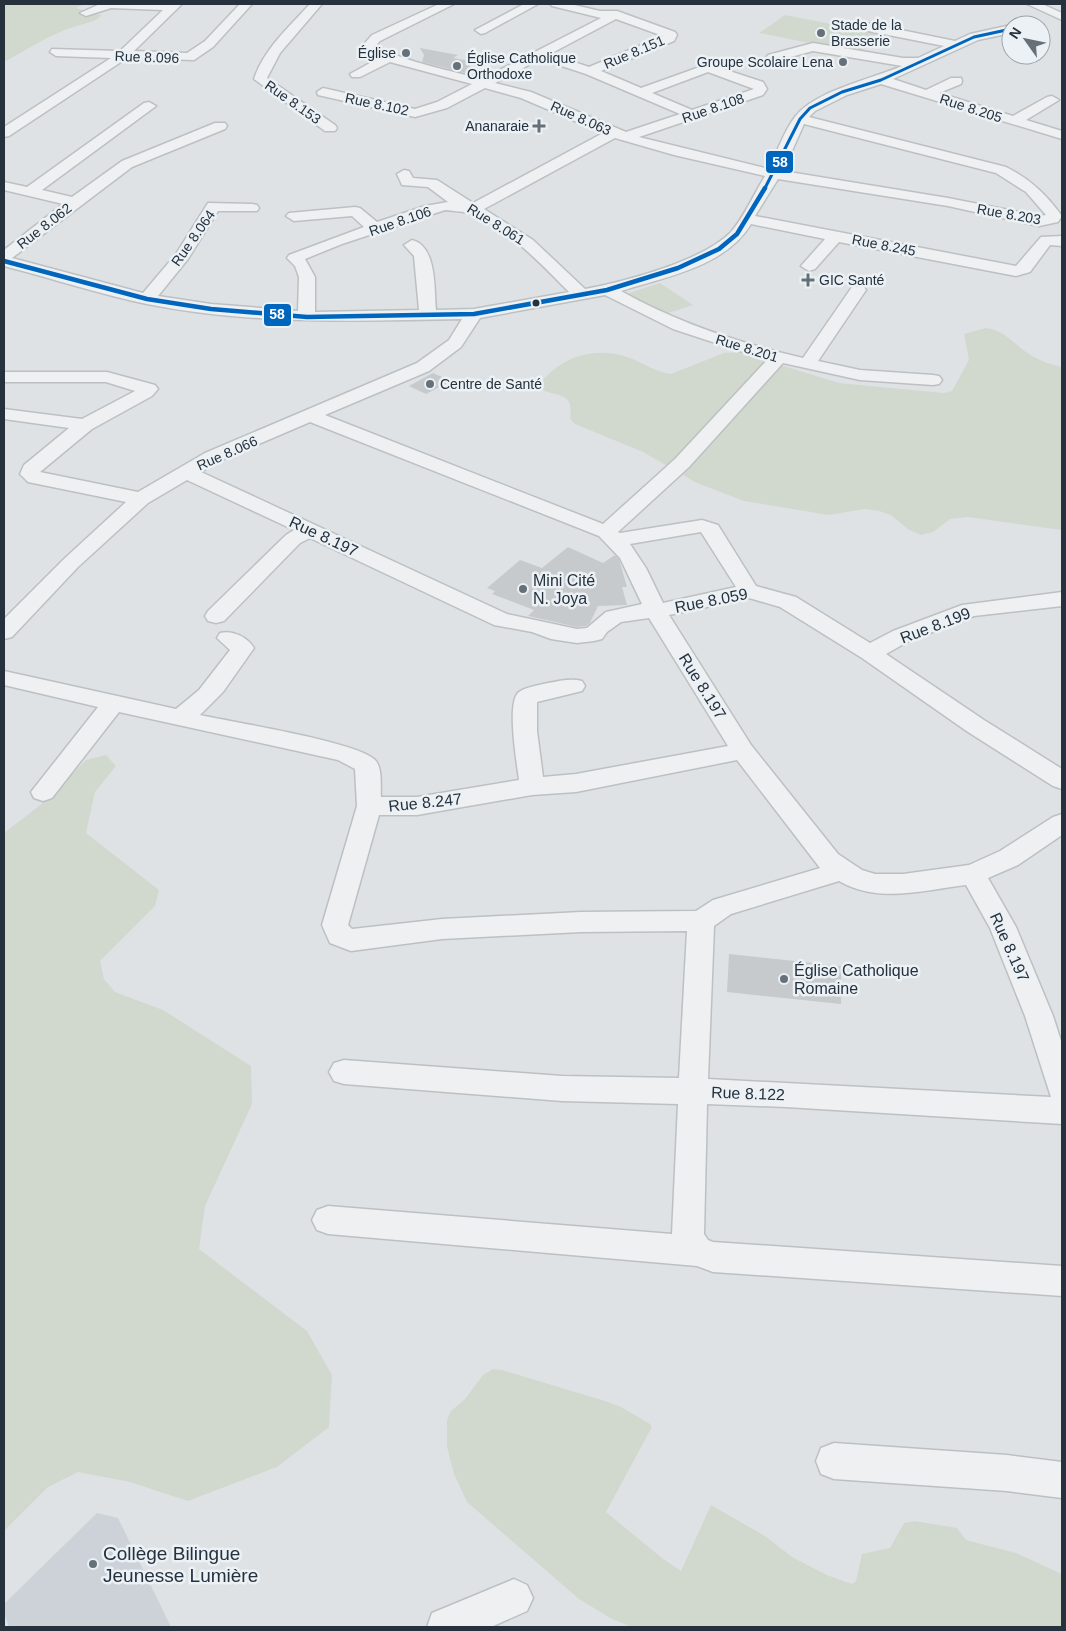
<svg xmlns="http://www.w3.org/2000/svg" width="1066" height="1631" viewBox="0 0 1066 1631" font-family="Arial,sans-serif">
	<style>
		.built { fill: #ccd2d8 }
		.green { fill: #d1d9cf }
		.building { fill: #c7cacc }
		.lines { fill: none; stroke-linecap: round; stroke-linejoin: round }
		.minor-casing { stroke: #bdc0c2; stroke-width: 3 }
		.minor { fill: #eef0f1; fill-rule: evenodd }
		.bus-1-far1-casing { stroke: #ecf1f5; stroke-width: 5 }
		.bus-1-casing { stroke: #ecf1f5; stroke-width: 7 }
		.bus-1-far1 { stroke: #0065bd; stroke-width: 3 }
		.bus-1 { stroke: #0065bd; stroke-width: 4.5 }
		.poi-dot { fill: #667078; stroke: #ecf1f5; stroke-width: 2 }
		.bus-dot { fill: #25323e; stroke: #ecf1f5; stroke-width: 2 }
		.labels { text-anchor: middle; stroke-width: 5; stroke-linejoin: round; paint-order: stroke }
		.far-poi-label { font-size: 14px; fill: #25323e; stroke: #ecf1f5; text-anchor: start }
		.far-street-label { font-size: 14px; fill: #25323e; stroke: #ecf1f5 }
		.street-label { font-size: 16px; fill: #25323e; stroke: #ecf1f5 }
		.poi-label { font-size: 16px; fill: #25323e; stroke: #ecf1f5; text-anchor: start }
		.near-poi-label { font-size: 19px; fill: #25323e; stroke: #ecf1f5; text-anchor: start }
		.line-badge { stroke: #ecf1f5; stroke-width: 2 }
		.badge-label { font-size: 14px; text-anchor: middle; font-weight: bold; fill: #fff }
	</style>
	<rect width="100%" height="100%" fill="#dfe2e4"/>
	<!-- built -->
	<path class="built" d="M97,1513l21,5 53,109h-162l-5,-14v-9z"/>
	<!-- green -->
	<path class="green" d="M4,4h81l-9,4 26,7c-6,7 -16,8 -25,11 -28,8 -48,23 -73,36z
		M785,15l99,19 -24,19 -101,-20z
		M660,283l33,22 -31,10 -39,-20z
		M986,328c18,2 27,15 40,24 11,8 23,12 36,15v163l-94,-13 -18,2 -17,13 -12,3 -12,-5 -18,-15 -12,-4 -14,-2 -36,6 -85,-14 -47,-18 -54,-31 -68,-28 -5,-5c4,-28 -11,-21 -30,-30v-5c20,-27 55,-38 87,-27 15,5 28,15 44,17l53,-21 15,-1 100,31 105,10 8,-2 17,-31 -5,-26z
		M106,755l10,11 -21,26 -9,41 73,57 -4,16 -55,55 4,18 11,13 48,18 88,56 1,38 -47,102 -6,43 108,82 25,44 -3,52 -52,40 -89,34 -58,-19 -52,-10 -30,15 -44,44v-698l44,-34 38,-39z
		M493,1369l9,1 103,31 16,6 29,17 2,3 -46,85 56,46 19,13 30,-66 54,31 27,21 35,18 25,9 4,-3 6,-27 28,-6 14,-25 11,-2 42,7 9,12 50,13 46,21v53h-430l-20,-8 -33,-20 -112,-97 -13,-28 -7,-27v-27l4,-9 14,-12 18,-24z"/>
	<!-- building -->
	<path class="building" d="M420,48l38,7 -5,3 17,3v13l-48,-12 2,-7z
		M433,373l18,8 -25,13 -17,-8z
		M568,547l35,16 12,-8 4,4 8,28h-5l5,18 -29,1 -8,17 -4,3 -9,1 -49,-11 6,-6 -42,-16 3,-3 -8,-3 33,-28 22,8z
		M729,954l112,12v38l-114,-12z"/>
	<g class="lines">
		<!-- minor casing -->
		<g class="minor-casing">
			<path id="minor" d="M100,4h82l-48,47 53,2 18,-12 35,-37h12l-39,43 -19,13 -67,-2 -118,78 -5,1v-10l107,-69 -55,-2 -6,-4 2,-3 68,2 43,-41 -52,-2 -25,8 -6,-3z
				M310,4h12l-42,49 -13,25 68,47 2,3 -2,3h-10l-71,-52c10,-30 35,-52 56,-75z
				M439,4h15l-74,37 -3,3c6,13 87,30 105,35l119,-61 -49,-12 -2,-2h20l30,7h17l58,21 2,3 -3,6 -73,30 40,17 67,-24 55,18 4,7 -4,6 -124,42 130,32c8,-17 15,-38 26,-52 19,-26 77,-38 107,-51l-89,-15 -41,11 -6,-4 2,-3 45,-12 90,15h15l26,-12 -91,-18 -2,-3 6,-4 98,20 15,-7 41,-9v8l-33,7 -85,39 33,11 25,-12h10l1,3 -1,3 -22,9 74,23 34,-19 5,-1 7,4 -33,20 36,11v8l-181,-55 -34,11 -32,16 -6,6 197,50c24,12 40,27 56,49l-4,6 -19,4 -91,-20 -170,-27 -23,37 261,50 25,-29 21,-1v10l-12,-1 -20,27 -14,4 -177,-34 -24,27 -6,2 -8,-5 24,-27 -74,-15c-26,43 -86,53 -130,67 57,32 118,52 182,67l49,-71h12l2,3 -48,71 42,9 73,5 6,1 3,4 -3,4 -6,1 -73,-5 -77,-17 -94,104 -71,65 2,1 82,-13 16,5 38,61 40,11 74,46 23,-12 69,-26 100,-13v14l-88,10 -65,25 -23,13 98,66 78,49v20l-9,-3 -85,-54 -106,-74 -82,-51 -31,-9 -80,17 82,130 87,109 24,16 13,4h28l66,-9 31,-14 53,-34 9,-3v21l-44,30 -30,13 28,49 37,89 9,28v80l-276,-17 -79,-3 -3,130 4,6 5,2 349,24v30l-349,-24 -16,-6 -369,-32 -11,-4 -5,-10 5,-10 11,-4 344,28 6,-130 -116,-3 -218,-17 -10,-3 -5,-9 5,-9 10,-3 218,16 117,2 8,-147 -106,1 -139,7 -91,12 -21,-8 -8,-18 35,-119 -2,-37 -17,-9 -219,-48 -67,86 -9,3 -9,-3 -3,-6 67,-85 -94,-22v-14l172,38 23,-19 31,-40 -13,-12 3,-5c13,-3 27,4 34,15l-31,44 -23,23c31,7 159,27 175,45 8,8 5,26 6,37h36l102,-17c-2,-16 -13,-79 0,-88 7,-5 20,-7 29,-9 12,-2 23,-5 34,-2l3,5 -3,5 -45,11v29l6,46 33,-3 152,-28 -79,-128 -28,4 -14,10 -5,7 -8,2 -17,2 -26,-4 -19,-7 -38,-7 -184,-87 -10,5 -76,78 -8,2 -8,-2 -3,-5 3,-5 78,-76 8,-5 -107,-50 -39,23 -70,64 -66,70 -8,2v-20l60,-60 62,-57 -98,-20 -8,-8 4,-9 45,-37 -65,-9v-10l78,10 53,-28 -29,-9h-102v-10h103l48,13 3,4 -6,7 -60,33 -52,43 98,20 67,-39 212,-90 32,-23 13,-21c-106,2 -210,6 -315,-15 -48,-10 -96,-26 -143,-38v-16l59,-46 -59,-14v-8l23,5 117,-84 5,-1 7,4 -114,84 30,7 50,-36 93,-38h10l2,3 -2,3 -93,38 -120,91 131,35 33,-39 32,-51 44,1 5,1 2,3 -2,3h-39l-30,48 -30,37 53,8 87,7 1,-34 -4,-11 -8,-8 2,-3 75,-28 -12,-11 -58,5 -8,-5 3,-3 66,-6 5,1 17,14 48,-16 23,-4 -20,-15 -26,-2 -5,-11 7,-4 5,1 4,7 24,2 36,23 130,-70 -82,-35 -36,-10 -38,20 -32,9 -97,-22 -1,-3 6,-4 92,21 22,-7 35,-18 -82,-22 -30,15h-8l-2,-3 29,-16 -9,-5 -5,-10 7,-8zM616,19l47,17 -74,31 -39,-13zM540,59l46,15 94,40 -54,18 -95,-40 -36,-9zM708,72l46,17 -62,21 -40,-17zM804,124l192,49 30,19 20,23 -7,1 -91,-18 -165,-27zM615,138l59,17 91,21c-11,18 -21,41 -34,56 -28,29 -107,50 -146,57l-52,-49 -49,-31zM445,210c7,1 16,1 23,3 35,10 76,54 101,79l-95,17 -38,1c-2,-21 1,-64 -24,-70l-8,5 10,11 5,54 -104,2v-35l-10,-18 37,-15zM605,295l68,34 94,31 -92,99 -72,65 -278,-109 104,-44 32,-24 19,-29zM310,422l289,114 21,22 22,46 -36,8 -19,16 -10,1 -70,-15 -306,-142 18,-11zM701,532l35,55 -73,16 -17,-35 -16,-24zM737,760l83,108 -107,32 -17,11 -115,1 -139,7 -90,10 -4,-4 31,-110h38l115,-20 44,-3zM839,881c39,23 85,9 127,4l24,43 35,88 26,81 -343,-18 6,-153 17,-12z
				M524,4h14l-53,29 -4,1 -6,-4z
				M1027,4h15l20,9v7z
				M834,1443l173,12 55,7v36l-55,-7 -173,-12 -13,-5 -5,-13 5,-13z
				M514,1579l13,6 6,13 -6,13 -36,16h-64l5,-14z"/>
		</g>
		<!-- minor -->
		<use href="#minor" class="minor"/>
		<!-- bus-1-far1 casing -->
		<g class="bus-1-far1-casing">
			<path id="bus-1-far1" d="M764,190l36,-71 10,-11 32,-16 39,-12 93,-43 37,-8"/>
		</g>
		<!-- bus-1 casing -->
		<g class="bus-1-casing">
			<path id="bus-1" d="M4,261l143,38 64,10 96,8 167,-3 133,-24 71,-22 41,-19 18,-15 28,-46"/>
		</g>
		<!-- bus-1-far1 -->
		<use href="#bus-1-far1" class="bus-1-far1"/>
		<!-- bus-1 -->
		<use href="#bus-1" class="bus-1"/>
	</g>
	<!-- markers -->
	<g class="poi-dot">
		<circle cx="821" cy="33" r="5"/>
		<circle cx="406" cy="53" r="5"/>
		<circle cx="843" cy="62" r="5"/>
		<circle cx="457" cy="66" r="5"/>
		<path d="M536.5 118.5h5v5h5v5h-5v5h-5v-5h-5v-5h5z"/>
		<path d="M805.5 272.5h5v5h5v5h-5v5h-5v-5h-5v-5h5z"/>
		<circle cx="430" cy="384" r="5"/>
		<circle cx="523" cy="589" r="5"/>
		<circle cx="784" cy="979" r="5"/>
		<circle cx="93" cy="1564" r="5"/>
	</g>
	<circle class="bus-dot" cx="536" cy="303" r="4.5"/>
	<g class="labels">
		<!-- far-poi labels -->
		<g class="far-poi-label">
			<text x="831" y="30">Stade de la<tspan x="831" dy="16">Brasserie</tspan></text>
			<text x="396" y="58" text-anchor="end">Église</text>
			<text x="467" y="63">Église Catholique<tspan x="467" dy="16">Orthodoxe</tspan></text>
			<text x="833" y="67" text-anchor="end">Groupe Scolaire Lena</text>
			<text x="529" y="131" text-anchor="end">Ananaraie</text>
			<text x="819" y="285">GIC Santé</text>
			<text x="440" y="389">Centre de Santé</text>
		</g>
		<!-- far-street labels -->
		<g class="far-street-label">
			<text transform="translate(634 52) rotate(-23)" y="5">Rue 8.151</text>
			<text transform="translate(147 57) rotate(2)" y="5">Rue 8.096</text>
			<text transform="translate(293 102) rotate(35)" y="5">Rue 8.153</text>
			<text transform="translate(377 104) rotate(12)" y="5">Rue 8.102</text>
			<text transform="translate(713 108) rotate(-19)" y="5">Rue 8.108</text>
			<text transform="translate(971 108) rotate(18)" y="5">Rue 8.205</text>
			<text transform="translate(581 118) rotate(24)" y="5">Rue 8.063</text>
			<text transform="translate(1009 214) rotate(10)" y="5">Rue 8.203</text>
			<text transform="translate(400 221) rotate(-19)" y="5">Rue 8.106</text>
			<text transform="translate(496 224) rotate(32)" y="5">Rue 8.061</text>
			<text transform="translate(44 226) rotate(-38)" y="5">Rue 8.062</text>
			<text transform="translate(193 238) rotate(-55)" y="5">Rue 8.064</text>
			<text transform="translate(884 245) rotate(11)" y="5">Rue 8.245</text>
			<text transform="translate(747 348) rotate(17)" y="5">Rue 8.201</text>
			<text transform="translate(227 453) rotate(-24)" y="5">Rue 8.066</text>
		</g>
		<!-- street labels -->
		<g class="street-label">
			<text transform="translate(324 536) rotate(25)" y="6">Rue 8.197</text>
			<text transform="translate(711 600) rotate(-11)" y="6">Rue 8.059</text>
			<text transform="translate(935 625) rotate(-21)" y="6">Rue 8.199</text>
			<text transform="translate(703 686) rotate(58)" y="6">Rue 8.197</text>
			<text transform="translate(425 802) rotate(-6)" y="6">Rue 8.247</text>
			<text transform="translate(1010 947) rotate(66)" y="6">Rue 8.197</text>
			<text transform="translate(748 1093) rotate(2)" y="6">Rue 8.122</text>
		</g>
		<!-- poi labels -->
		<g class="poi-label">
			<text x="533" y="586">Mini Cité<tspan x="533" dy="18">N. Joya</tspan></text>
			<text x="794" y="976">Église Catholique<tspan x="794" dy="18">Romaine</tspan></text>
		</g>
		<!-- near-poi labels -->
		<g class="near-poi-label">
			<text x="103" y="1560">Collège Bilingue<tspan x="103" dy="22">Jeunesse Lumière</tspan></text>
		</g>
	</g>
	<g class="line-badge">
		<rect x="765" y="150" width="29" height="24" rx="5" fill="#0065bd"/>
		<rect x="263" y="303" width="29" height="24" rx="5" fill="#0065bd"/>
	</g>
	<g class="badge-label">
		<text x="780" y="167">58</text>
		<text x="277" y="319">58</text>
	</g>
	<!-- border -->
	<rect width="1066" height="1631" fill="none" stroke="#25323e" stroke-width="10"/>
	<!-- north arrow -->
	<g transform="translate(1026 40) rotate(303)"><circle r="24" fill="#ecf1f5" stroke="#9ca5ac"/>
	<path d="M0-4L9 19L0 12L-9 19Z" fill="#667078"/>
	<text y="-8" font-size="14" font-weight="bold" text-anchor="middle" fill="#25323e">N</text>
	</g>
</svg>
